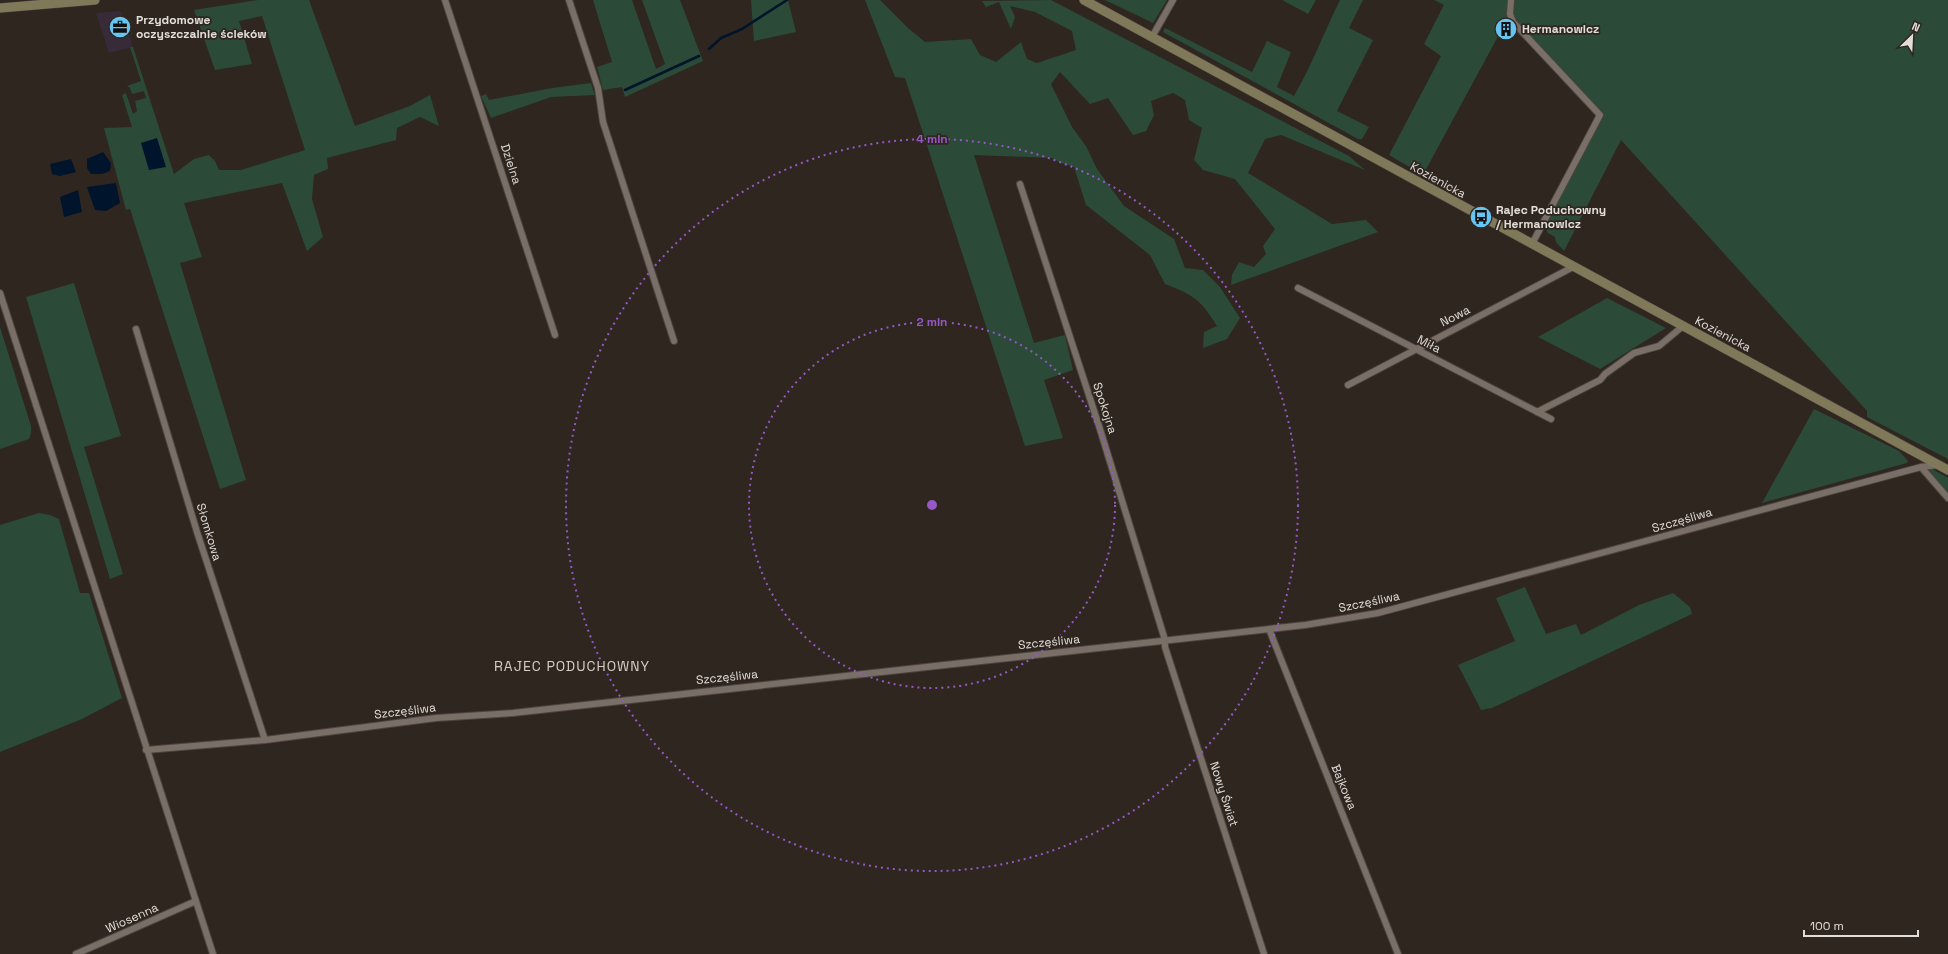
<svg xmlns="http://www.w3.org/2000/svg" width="1948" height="954" viewBox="0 0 1948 954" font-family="'Space Grotesk',sans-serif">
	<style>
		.commercial { fill: #372b39 }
		.green { fill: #2b4a38 }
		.water { fill: #00142b }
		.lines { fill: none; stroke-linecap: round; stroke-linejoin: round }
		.stream { stroke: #00142b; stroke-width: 2.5 }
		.street-casing { stroke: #4c4540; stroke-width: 8 }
		.secondary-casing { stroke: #4c4540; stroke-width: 10 }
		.street { stroke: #796f67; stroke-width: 6 }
		.secondary { stroke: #807959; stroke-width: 9 }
		.ring { fill: none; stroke: #9558c5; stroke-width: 2; stroke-dasharray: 2 4 }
		.labels { text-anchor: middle; stroke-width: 3.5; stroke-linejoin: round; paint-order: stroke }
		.poi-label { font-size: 12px; font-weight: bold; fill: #e2ddd8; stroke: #2f2620; text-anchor: start }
		.street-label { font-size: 12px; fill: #e2ddd8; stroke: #2f2620 }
		.quarter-label { font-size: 14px; letter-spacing: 1px; fill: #d9cec6; stroke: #2f2620 }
		.centre { fill: #9558c5; stroke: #2f2620; stroke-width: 2 }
		.ring-label { font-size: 12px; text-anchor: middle; font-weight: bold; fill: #9558c5; stroke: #2f2620; stroke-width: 3.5; stroke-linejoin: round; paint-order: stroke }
	</style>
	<rect width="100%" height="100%" fill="#2f2620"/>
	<!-- commercial -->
	<path class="commercial" d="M121,11l12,36 -24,6 -13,-40z"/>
	<!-- green -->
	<path class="green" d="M258,0h51l46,126 55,-20 20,-11 9,31 -19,-9 -23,11 -1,12 -69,18 1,11 -14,6 -2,24 11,38 -16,14 -25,-68 -98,20 18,54 -22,6 66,217 -26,9 -90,-280 -4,1 -22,-82 28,-1 -10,-32 4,-2 7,21 4,-3 -2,-10 11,-3 -2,-7 -12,3 -2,-6 -3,-2 14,-5 -11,-34h3l41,127 20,-15 15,-4 6,6 4,9h22l64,-20 -43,-134 -23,5 13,43 -37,6 -21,-60z
		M593,0h39l24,69 9,-5 -23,-64h38l23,61 -78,36 -3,-10 -19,3 -6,-23 15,-5z
		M751,0h37l8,32 -42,9z
		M865,0h15l28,28 17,14 46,-3 9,16 16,7 25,-20 6,17 10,4 39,-13 -4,-19 -37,-19 -25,-6 5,11 -4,12 -12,-27 -13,5 -4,-6 69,-1 298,156 16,14 -84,-35 -16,4 -17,34 84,51 34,-4 12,12 -147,53 1,-10 7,-13 15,5 12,-13 -3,-8 12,-17 -40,-50 -32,-9 -9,-10 8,-32 -13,-8 -4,-20 -12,-7 -22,8 3,14 -8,16 -13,4 -25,-37 -18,6 -30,-32 -9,12 21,43 14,19 11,23 27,37 50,33 11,29 18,2 17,17 20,31 -13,21 -24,9 1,-16 13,-6c-16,-26 -23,-31 -52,-42l-15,-29 -64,-50 -12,-38 -13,-4 -9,-5 -78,-3 60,188 31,-8 8,35 -29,10 19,58 -38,8 -120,-368 -10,-1z
		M1105,0h62l-14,23z
		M1282,0h34l-8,14z
		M1340,0h23l-14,28 24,12 -36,71 32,16 -7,12h-4l-195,-107 2,-4 87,44 15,-31 24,11 -14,35 17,9c18,-31 30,-64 46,-96z
		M1434,0h514v459l-81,-42v-6l-246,-271 -57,111 -8,-9 -1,-5 -7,-4 -3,-6 52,-111 -89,-98 -85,157 -34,-20 52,-99 -17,-12 20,-39z
		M591,83l4,12 -44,2 -60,21 -10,-22 5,-2 3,6 63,-12z
		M74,283l47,153 -37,11 39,127 -13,5 -84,-282z
		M1607,298l59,30 -66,41 -62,-32z
		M0,327l31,99v7l-2,6 -29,10z
		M1814,409l85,42 9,10 -1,2 -145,40z
		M1930,468l18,10v16l-23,-25z
		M39,513l11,2 9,4 21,74h9l33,105 -40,21 -82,33v-227z
		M1525,587l21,47 30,-10 5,11 58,-30 34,-12 17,14 2,7 -200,94 -11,2 -23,-45 57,-24 -19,-43z"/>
	<!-- water -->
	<path class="water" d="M157,138l9,29 -17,3 -8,-27z
		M103,152l8,11 -1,8 -8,3h-11l-4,-6v-9z
		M71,159l5,13 -16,4 -8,-2 -2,-10z
		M116,183l4,20 -14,8 -11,-1 -8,-23z
		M78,190l4,22 -18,5 -4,-20z"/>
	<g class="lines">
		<!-- stream -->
		<path class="stream" d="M709,49l12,-11 21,-9 45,-29
			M625,90l74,-34"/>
		<!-- street casing -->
		<g class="street-casing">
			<path id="street" d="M445,0l110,335
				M569,0l29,88 5,34 71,219
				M1511,0l-1,14 3,8 87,93 -68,129
				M1152,37l21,-37
				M1020,184l79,242 66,214v7l99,307
				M1298,288l253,131
				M0,293l213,661
				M136,329l61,203 68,208
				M1348,385l225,-118
				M1537,412l63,-32 5,-6 29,-21 25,-7 24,-20
				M1921,467l27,31
				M1269,629l129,325
				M146,750l119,-10 171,-22 77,-5 792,-88 73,-12 543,-146 17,-2
				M76,954l120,-53"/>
		</g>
		<!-- secondary casing -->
		<g class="secondary-casing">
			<path id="secondary" d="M1084,0l864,470
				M0,8l95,-8"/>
		</g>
		<!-- street -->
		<use href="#street" class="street"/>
		<!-- secondary -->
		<use href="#secondary" class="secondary"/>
	</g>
	<!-- distance rings -->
	<g class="ring">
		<circle cx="932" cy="505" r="183"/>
		<circle cx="932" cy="505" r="366"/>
	</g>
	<!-- icons -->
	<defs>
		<g id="office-disc" transform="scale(1.15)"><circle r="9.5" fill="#67c4f0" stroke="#2f2620"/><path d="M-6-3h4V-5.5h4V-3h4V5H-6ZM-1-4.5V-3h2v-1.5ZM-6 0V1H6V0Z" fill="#111"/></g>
		<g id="building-disc" transform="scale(1.15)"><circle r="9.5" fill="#67c4f0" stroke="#2f2620"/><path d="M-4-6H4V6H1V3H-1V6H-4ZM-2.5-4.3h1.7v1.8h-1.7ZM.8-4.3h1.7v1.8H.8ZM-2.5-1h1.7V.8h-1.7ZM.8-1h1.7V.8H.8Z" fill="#111"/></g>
		<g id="bus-disc" transform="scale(1.15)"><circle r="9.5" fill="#67c4f0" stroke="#2f2620"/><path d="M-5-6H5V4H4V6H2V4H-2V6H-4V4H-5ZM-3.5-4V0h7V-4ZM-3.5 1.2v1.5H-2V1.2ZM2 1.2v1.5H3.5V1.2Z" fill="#111"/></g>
	</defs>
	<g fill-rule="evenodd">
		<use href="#office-disc" x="120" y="27"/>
		<use href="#building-disc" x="1506" y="29"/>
		<use href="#bus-disc" x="1481" y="217"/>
	</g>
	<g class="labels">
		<!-- poi labels -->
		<g class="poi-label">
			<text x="136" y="24">Przydomowe<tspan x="136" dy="14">oczyszczalnie ścieków</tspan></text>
			<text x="1522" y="33">Hermanowicz</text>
			<text x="1496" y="214">Rajec Poduchowny<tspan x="1496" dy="14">/ Hermanowicz</tspan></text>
		</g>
		<!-- street labels -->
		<g class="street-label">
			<text transform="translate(511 164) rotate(72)" y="4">Dzielna</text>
			<text transform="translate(1438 180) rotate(29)" y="4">Kozienicka</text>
			<text transform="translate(1455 316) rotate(-27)" y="4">Nowa</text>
			<text transform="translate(1723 334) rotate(28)" y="4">Kozienicka</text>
			<text transform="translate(1429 344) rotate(27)" y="4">Miła</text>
			<text transform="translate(1105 408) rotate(72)" y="4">Spokojna</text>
			<text transform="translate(1682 520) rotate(-16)" y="4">Szczęśliwa</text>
			<text transform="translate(209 532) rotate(73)" y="4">Słomkowa</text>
			<text transform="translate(1369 602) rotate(-12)" y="4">Szczęśliwa</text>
			<text transform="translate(1049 642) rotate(-6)" y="4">Szczęśliwa</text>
			<text transform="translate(727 677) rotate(-6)" y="4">Szczęśliwa</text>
			<text transform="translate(405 711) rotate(-7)" y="4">Szczęśliwa</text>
			<text transform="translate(1344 787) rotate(68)" y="4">Bajkowa</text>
			<text transform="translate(1224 794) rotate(72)" y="4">Nowy Świat</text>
			<text transform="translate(132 918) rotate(-24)" y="4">Wiosenna</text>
		</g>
		<!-- quarter labels -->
		<g class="quarter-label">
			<text x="572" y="671">RAJEC PODUCHOWNY</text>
		</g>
	</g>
	<circle cx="932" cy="505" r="6" class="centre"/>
	<g class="ring-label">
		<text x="932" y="143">4 min</text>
		<text x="932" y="326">2 min</text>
	</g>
	<!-- north arrow -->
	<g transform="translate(1912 36) rotate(24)" stroke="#2f2620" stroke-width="3" paint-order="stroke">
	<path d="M0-3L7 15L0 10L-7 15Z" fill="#e2ddd8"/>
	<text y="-6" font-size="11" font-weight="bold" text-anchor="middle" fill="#e2ddd8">N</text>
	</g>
	<!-- scale -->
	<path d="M1804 930v6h114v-6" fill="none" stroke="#e2ddd8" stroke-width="2"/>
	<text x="1810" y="930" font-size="12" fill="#e2ddd8" stroke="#2f2620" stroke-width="3" paint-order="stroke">100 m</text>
</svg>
